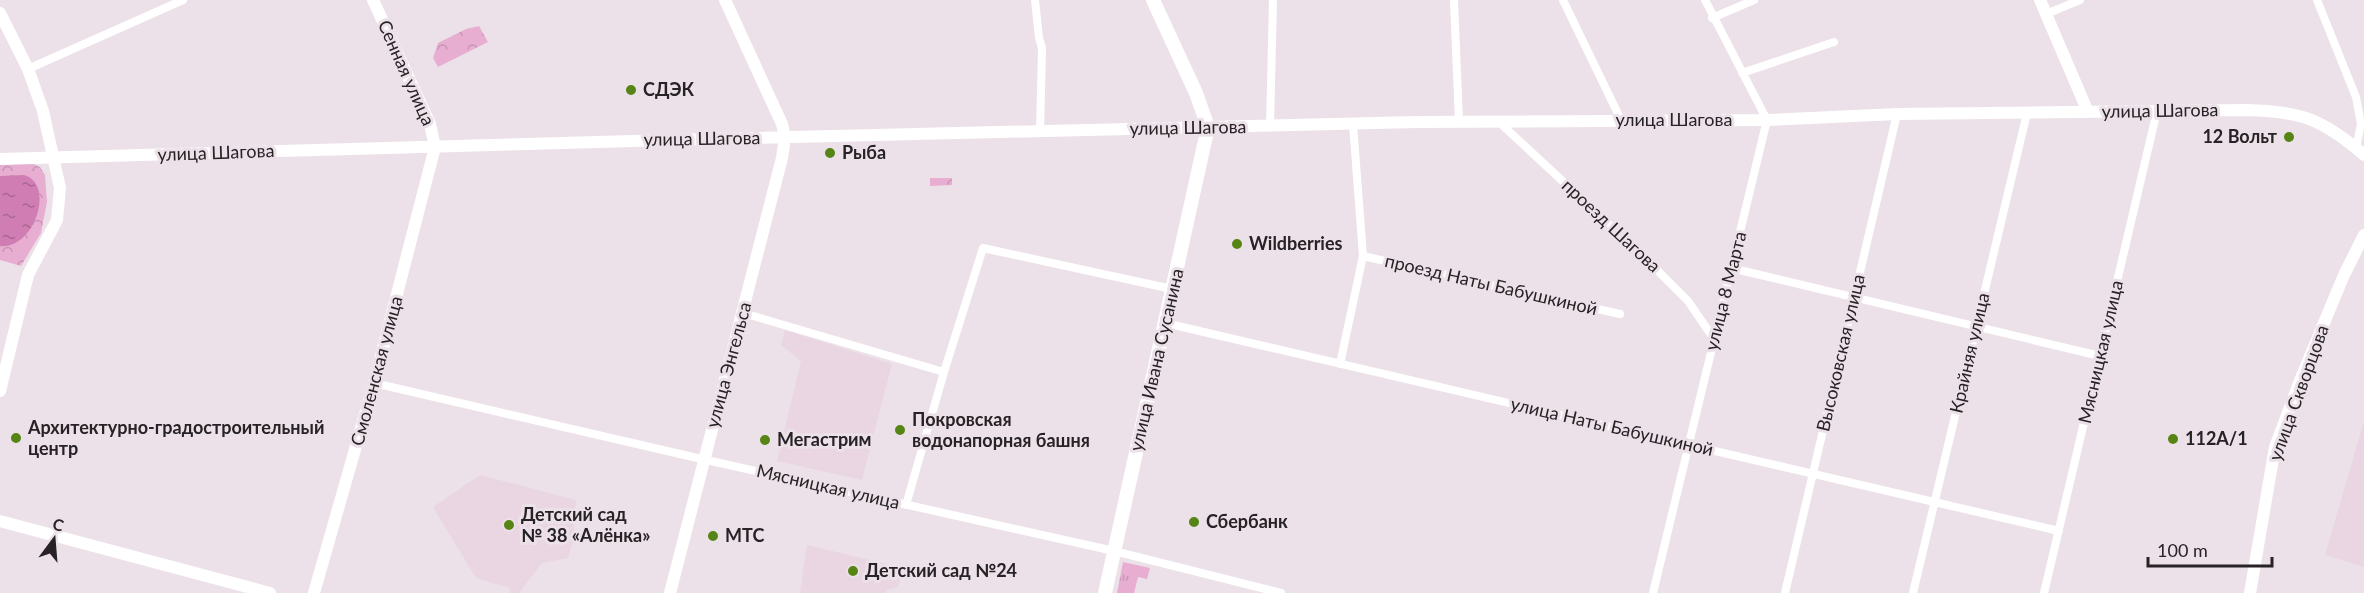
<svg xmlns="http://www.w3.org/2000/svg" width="2364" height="593" viewBox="0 0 2364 593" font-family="Lato,sans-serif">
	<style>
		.built { fill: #e9d6e2 }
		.grass { fill: url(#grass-tufts) }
		.park { fill: url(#park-crowns) }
		.water { fill: url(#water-ripples) }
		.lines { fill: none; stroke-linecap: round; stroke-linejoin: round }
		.street { stroke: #fff; stroke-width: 8 }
		.secondary { stroke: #fff; stroke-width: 12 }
		.primary { stroke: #fff; stroke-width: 14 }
		.poi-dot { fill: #568515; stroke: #ece1e8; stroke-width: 2 }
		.labels { text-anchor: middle; stroke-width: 6; stroke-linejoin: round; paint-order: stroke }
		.street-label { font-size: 18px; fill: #272225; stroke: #ece1e8 }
		.poi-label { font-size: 18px; font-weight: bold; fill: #272225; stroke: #ece1e8; text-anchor: start }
	</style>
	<defs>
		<pattern id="grass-tufts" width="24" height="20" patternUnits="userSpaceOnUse" patternTransform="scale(1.5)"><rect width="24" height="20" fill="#e7aed2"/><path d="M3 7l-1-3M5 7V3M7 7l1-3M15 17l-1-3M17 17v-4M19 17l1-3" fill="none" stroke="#c695b4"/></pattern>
		<pattern id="park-crowns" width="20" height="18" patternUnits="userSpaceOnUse" patternTransform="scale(1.5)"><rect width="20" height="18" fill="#e7aed2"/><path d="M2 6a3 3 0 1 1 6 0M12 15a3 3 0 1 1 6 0" fill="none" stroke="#c695b4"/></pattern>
		<pattern id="water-ripples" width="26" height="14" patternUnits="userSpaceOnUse" patternTransform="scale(1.5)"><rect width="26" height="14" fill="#d07db4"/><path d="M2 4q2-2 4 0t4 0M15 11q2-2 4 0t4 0" fill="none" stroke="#a96692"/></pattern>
	</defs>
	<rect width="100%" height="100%" fill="#ece1e8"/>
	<!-- built -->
	<path class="built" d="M785,330l107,34 -30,116 -85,-19 24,-100 -20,-16z
		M2364,421v146l-39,-12z
		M480,475l96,25 -3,42 -5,16 -26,5 -23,30h-9v-5l-34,-10 -43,-71z
		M807,545l97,23 -6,19 -11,3 -1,3h-86z"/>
	<!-- grass -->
	<path class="grass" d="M1123,562l27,6 -3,11 -9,-2 -4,16h-17z"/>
	<!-- park -->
	<path class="park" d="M479,26l9,16 -50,25 -5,-9 5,-15 28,-14z
		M31,163l9,4 5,8 2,27 -6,31 -20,33 -21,-6v-95z
		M930,178h22v7l-22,1z"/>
	<!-- water -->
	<path class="water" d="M24,175c32,9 10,75 -24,71v-70z"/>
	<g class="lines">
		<!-- street -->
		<path class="street" d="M1035,0l4,38 3,10 -2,84
			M1454,0l5,122
			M1563,0l58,120
			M2317,0l39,97 5,27 -5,24
			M2046,14l34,-14
			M1712,18l42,-18
			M28,69l155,-69
			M1742,73l92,-31
			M1499,122l141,131 48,48 26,38
			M1270,126l3,-126
			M1363,256l257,58
			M1731,268l369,88
			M743,313l201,59
			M1165,323l894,208
			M1340,364l23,-108 -10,-132
			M374,383l319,74 421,94 167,42
			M906,505l38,-133 39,-124 189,41
			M1653,593l114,-473 -62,-120
			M1785,593l112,-479
			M1913,593l114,-480
			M2044,593l113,-482"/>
		<!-- secondary -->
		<path class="secondary" d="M2040,0l48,112
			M0,13l28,56 15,42 17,77 -3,32 -29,55 -28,116
			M0,159l669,-19 748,-18 350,-2 130,-6 349,-4c54,1 77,9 118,45
			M0,521l270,72
			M314,593l60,-210 61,-236 -5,-23 -57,-124
			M670,593l112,-435 3,-21 -3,-13 -57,-124
			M2250,593l25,-146 26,-69 43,-103 20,-40"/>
		<!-- primary -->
		<path class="primary" d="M1105,593l103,-466 -12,-34 -43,-93"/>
	</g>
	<!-- markers -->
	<g class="poi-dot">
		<circle cx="631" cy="90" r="6"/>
		<circle cx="2289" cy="137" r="6"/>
		<circle cx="830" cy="153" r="6"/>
		<circle cx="1237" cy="244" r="6"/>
		<circle cx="900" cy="430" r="6"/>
		<circle cx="16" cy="438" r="6"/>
		<circle cx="2173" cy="439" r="6"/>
		<circle cx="765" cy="440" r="6"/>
		<circle cx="1194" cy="522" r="6"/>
		<circle cx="509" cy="525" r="6"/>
		<circle cx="713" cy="536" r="6"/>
		<circle cx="853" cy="571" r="6"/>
	</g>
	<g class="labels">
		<!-- street labels -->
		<g class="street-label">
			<text transform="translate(406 73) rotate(66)" y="6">Сенная улица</text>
			<text transform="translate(2160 111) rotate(-1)" y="6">улица Шагова</text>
			<text x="1674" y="126">улица Шагова</text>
			<text transform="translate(1188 128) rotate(-1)" y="6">улица Шагова</text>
			<text transform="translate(702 139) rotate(-1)" y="6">улица Шагова</text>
			<text transform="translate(216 153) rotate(-2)" y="6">улица Шагова</text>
			<text transform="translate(1611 226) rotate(43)" y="6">проезд Шагова</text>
			<text transform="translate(1491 285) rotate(13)" y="6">проезд Наты Бабушкиной</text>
			<text transform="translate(1726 291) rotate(-76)" y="6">улица 8 Марта</text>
			<text transform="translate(2101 352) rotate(-77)" y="6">Мясницкая улица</text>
			<text transform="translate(1841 353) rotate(-77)" y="6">Высоковская улица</text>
			<text transform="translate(1970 353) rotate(-77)" y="6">Крайняя улица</text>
			<text transform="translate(1157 360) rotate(-77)" y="6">улица Ивана Сусанина</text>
			<text transform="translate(729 365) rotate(-75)" y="6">улица Энгельса</text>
			<text transform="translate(377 371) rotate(-75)" y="6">Смоленская улица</text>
			<text transform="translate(2299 393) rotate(-70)" y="6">улица Скворцова</text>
			<text transform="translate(1612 427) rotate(13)" y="6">улица Наты Бабушкиной</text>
			<text transform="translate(828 487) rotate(13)" y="6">Мясницкая улица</text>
		</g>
		<!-- poi labels -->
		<g class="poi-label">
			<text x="643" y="96">СДЭК</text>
			<text x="2277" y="143" text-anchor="end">12 Вольт</text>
			<text x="842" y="159">Рыба</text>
			<text x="1249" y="250">Wildberries</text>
			<text x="912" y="426">Покровская<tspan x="912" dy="21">водонапорная башня</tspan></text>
			<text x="28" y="434">Архитектурно-градостроительный<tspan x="28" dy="21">центр</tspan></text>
			<text x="2185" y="445">112А/1</text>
			<text x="777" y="446">Мегастрим</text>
			<text x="521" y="521">Детский сад<tspan x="521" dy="21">№ 38 «Алёнка»</tspan></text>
			<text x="1206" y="528">Сбербанк</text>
			<text x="725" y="542">МТС</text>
			<text x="865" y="577">Детский сад №24</text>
		</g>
	</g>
	<!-- north arrow -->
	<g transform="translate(54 539) rotate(16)" stroke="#ece1e8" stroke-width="4.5" paint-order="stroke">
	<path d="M0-4.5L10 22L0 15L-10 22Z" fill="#272225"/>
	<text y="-9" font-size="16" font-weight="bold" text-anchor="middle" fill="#272225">С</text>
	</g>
	<!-- scale -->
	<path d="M2148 557v9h124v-9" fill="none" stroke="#272225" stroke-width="3"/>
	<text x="2157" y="557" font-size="18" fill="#272225" stroke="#ece1e8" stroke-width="4.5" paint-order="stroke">100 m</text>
</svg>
